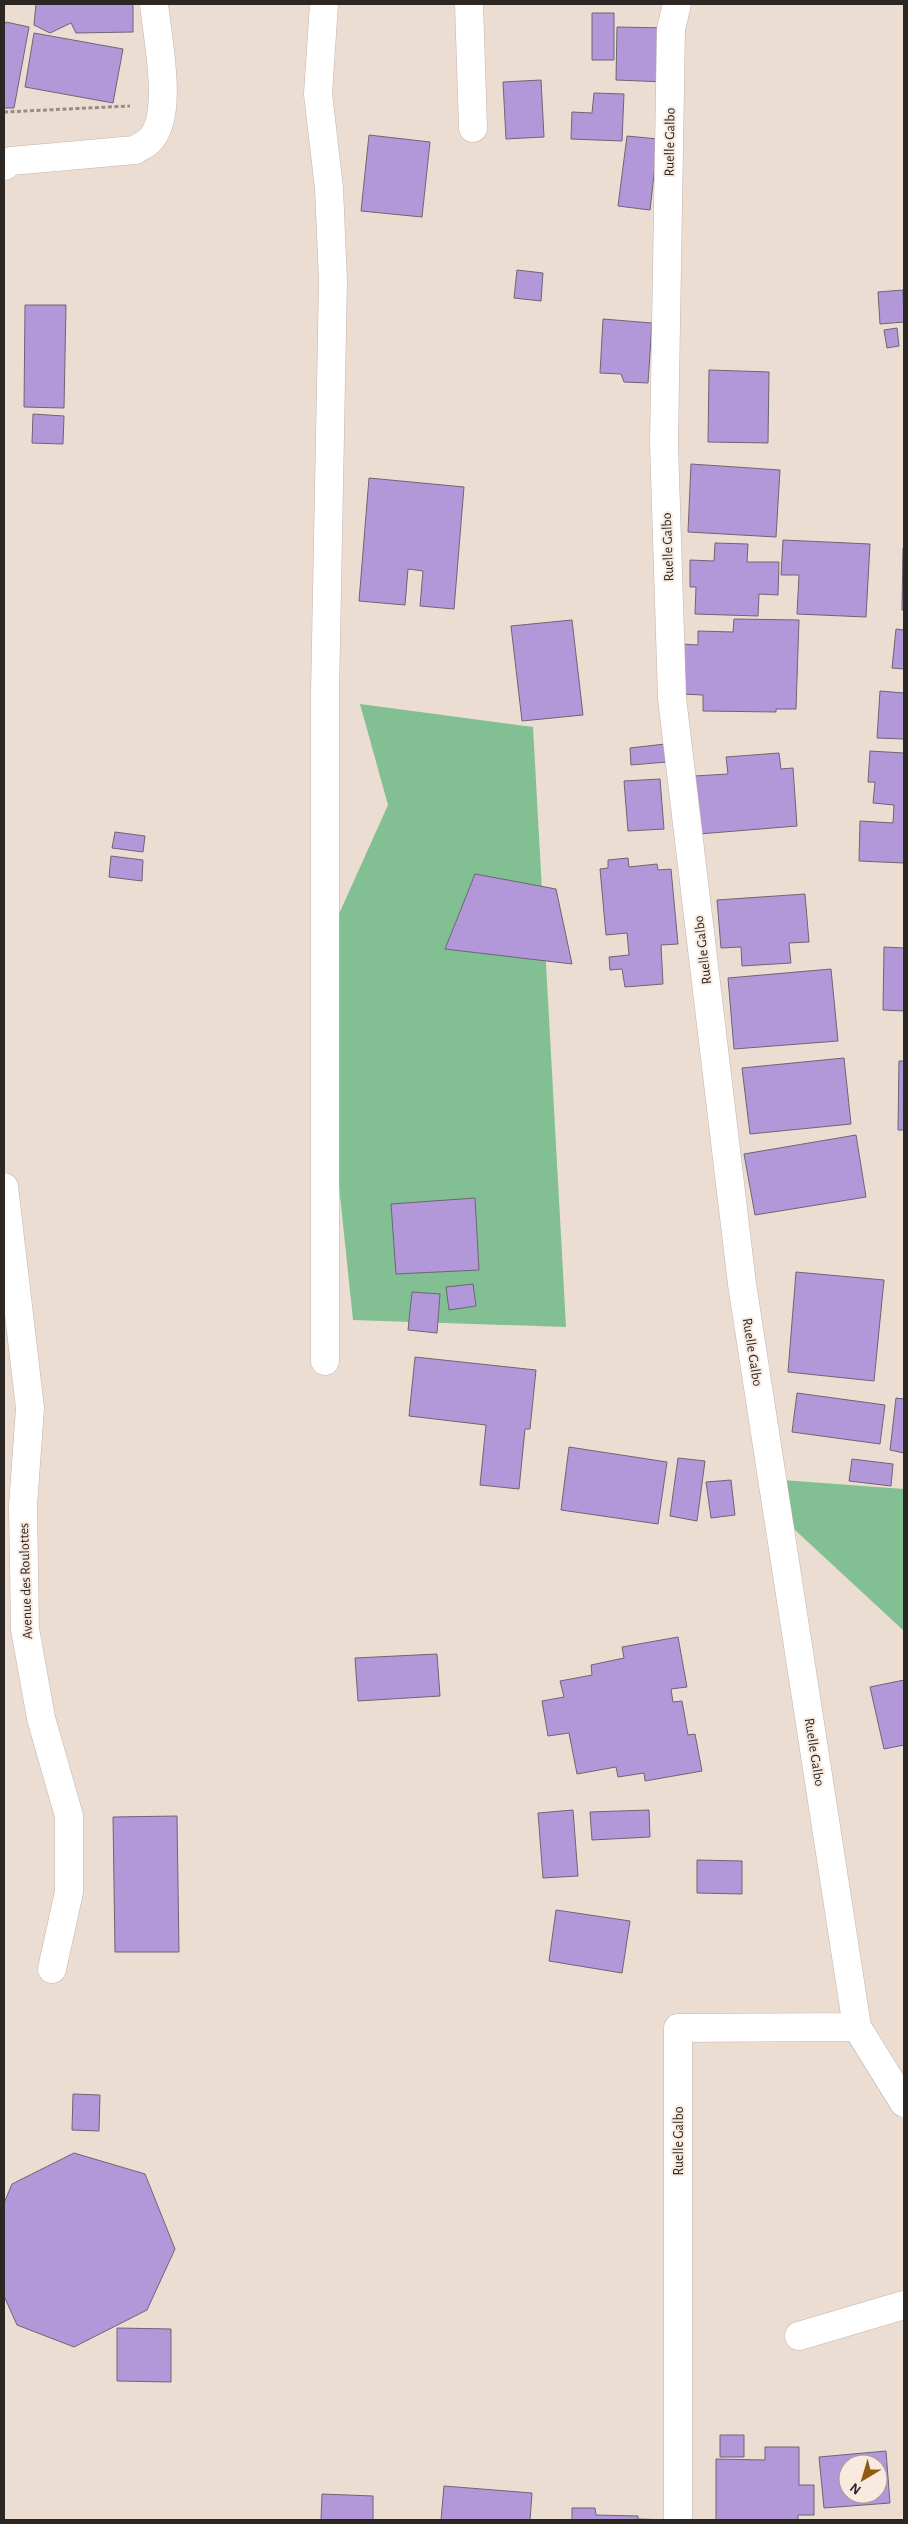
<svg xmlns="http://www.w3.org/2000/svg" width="908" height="2524" viewBox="0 0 908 2524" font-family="'Alegreya Sans',sans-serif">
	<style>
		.green { fill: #82bf92 }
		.building { fill: #b298d9; stroke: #6b6673; fill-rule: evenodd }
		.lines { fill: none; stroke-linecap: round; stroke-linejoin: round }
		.street-casing { stroke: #c3b4ab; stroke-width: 29 }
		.path { stroke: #978d85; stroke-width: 3; stroke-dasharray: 4 2.5; stroke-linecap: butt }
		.street { stroke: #fff; stroke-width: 28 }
		.labels { text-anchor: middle; stroke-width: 4; stroke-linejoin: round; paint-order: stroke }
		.street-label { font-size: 14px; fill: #2c2723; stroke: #f9eae0 }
	</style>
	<rect width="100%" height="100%" fill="#ecddd3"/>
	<!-- green -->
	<path class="green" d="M360,704l173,23 33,600 -213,-7 -37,-355 72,-160z
		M782,1480l122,9v142l-109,-101z"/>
	<!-- building -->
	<path class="building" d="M36,4h97v28l-57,1 -5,-10 -21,10 -16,-8z
		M592,13h22v47h-22z
		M6,22l23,5 -15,81h-10v-83z
		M617,27l51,1 -2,54 -50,-2z
		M34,33l89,16 -10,54 -88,-16z
		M541,80l3,57 -38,2 -3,-57z
		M594,93l30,1 -2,47 -51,-2 1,-27 20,1z
		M369,135l61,7 -8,75 -61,-6z
		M627,136l31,3 -8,71 -32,-4z
		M517,270l26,3 -2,28 -27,-3z
		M903,290l1,32 -24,2 -2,-32z
		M25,305h41l-2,103 -40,-1z
		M603,319l49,4 -4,60 -24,-1 -3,-8 -21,-1z
		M897,328l2,18 -12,2 -3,-18z
		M709,370l60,2 -1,71 -60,-1z
		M33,414l31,2 -1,28 -31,-1z
		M691,464l89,6 -4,67 -88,-5z
		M369,478l95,9 -10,122 -34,-3 3,-35 -15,-2 -3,36 -46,-4z
		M783,540l87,4 -4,73 -69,-3 2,-39h-18z
		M715,543l33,1 -1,18h32l-1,33 -19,-1 -1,22 -63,-2 1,-27h-6v-27l24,1z
		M903,548h1v62h-2z
		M734,619l65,1 -3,89h-20v3l-73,-1v-16l-22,-1 1,-50 16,1v-14l35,1z
		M572,620l11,95 -61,6 -11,-95z
		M896,629l8,1v39l-12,-1z
		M880,691l24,2v46l-27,-1z
		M665,744l2,18 -36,3 -1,-17z
		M870,751l34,2v110l-45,-2 1,-40 33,2 1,-18 -21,-2 2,-21h-7z
		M779,753l2,16 12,-1 4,58 -98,8 -5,-58 34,-2 -2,-17z
		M660,779l4,50 -36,2 -4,-50z
		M115,832l30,4 -2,16 -31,-4z
		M111,856l32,4 -1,21 -33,-4z
		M628,858l1,9 28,-3 1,6 13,-1 7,75 -17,1 2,39 -38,3 -3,-18 -12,1 -1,-13 20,-2 -2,-22 -21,2 -6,-66 8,-1v-8z
		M475,874l81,15 16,75 -127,-15z
		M805,894l4,48 -20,1 2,20 -49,3 -1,-19 -20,1 -4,-48z
		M884,947l20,1v63l-21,-1z
		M831,969l7,72 -104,8 -6,-71z
		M844,1058l7,66 -101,10 -8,-66z
		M899,1061h5v69h-6z
		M856,1135l10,62 -111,18 -11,-61z
		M475,1198l4,72 -83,4 -5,-70z
		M796,1272l88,8 -10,101 -86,-9z
		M473,1284l3,22 -27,4 -3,-23z
		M412,1292l28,2 -3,39 -29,-3z
		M415,1357l121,13 -6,59h-5l-6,60 -39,-4 6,-60 -77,-9z
		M797,1393l88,12 -5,39 -88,-12z
		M896,1398l8,1v54l-14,-3z
		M569,1447l98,15 -9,62 -97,-14z
		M678,1458l27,3 -8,60 -27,-5z
		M852,1459l41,5 -2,22 -42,-5z
		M731,1480l4,35 -24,3 -5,-36z
		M678,1637l9,50 -16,2 2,13 9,-1 6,34 7,-1 7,37 -57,10 -1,-8 -26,4 -2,-10 -39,7 -8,-41 -21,3 -6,-35 22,-4 -4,-16 32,-6 -1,-10 33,-7 -2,-11z
		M437,1654l3,42 -82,5 -3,-43z
		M904,1680v65l-20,4 -14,-62z
		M573,1810l5,66 -35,2 -5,-65z
		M649,1810l1,27 -58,3 -2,-28z
		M177,1816l2,136h-64l-2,-135z
		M697,1860l45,1v33l-45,-1z
		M556,1910l74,11 -8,52 -73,-12z
		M73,2094l27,1 -1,36 -27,-1z
		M74,2153l71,21 30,75 -28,61 -73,37 -57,-22 -13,-29v-93l8,-19z
		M117,2328l54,1v53l-54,-1z
		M720,2435h24v22h-24z
		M765,2447h34v38h15v30h-16v5h-82v-61l49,1z
		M886,2451l4,52 -66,5 -5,-51zM848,2464h30v30h-30z
		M444,2486l88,7 -2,27h-89z
		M322,2494l51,2v24h-52z
		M572,2508h23l1,7 42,1v3l30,1h-96z"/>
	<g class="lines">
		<!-- street casing -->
		<g class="street-casing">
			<path id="street" d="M324,4l-6,90 11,94 4,92 -8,413v668
				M469,4l4,124
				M677,4l-6,25 -7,414 8,255 70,586 115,743 -179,1v492
				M4,166l7,-5 124,-11c4,-3 10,-5 14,-9 26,-23 8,-105 5,-137
				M4,1187l26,221 -7,98 2,123 16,89 28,98v76l-17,77
				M857,2027l47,76
				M799,2336l105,-31"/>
		</g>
		<!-- path -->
		<path class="path" d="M4,112l126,-6"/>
		<!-- street -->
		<use href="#street" class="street"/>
	</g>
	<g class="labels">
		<!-- street labels -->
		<g class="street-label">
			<text transform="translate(669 142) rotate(-89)" y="5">Ruelle Galbo</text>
			<text transform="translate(667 547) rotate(-92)" y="5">Ruelle Galbo</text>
			<text transform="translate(702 950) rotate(-97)" y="5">Ruelle Galbo</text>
			<text transform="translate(753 1352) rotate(81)" y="5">Ruelle Galbo</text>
			<text transform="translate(25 1581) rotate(-92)" y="5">Avenue des Roulottes</text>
			<text transform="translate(815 1752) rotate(81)" y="5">Ruelle Galbo</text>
			<text transform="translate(678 2141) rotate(-90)" y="5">Ruelle Galbo</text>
		</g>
	</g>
	<!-- border -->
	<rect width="908" height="2524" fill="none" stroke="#2c2723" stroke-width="10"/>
	<!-- north arrow -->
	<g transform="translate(863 2479) rotate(218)"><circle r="24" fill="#f9eae0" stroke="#a79c94"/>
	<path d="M0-4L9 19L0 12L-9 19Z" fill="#925b11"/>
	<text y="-8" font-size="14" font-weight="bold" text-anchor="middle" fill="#2c2723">N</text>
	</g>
</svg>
